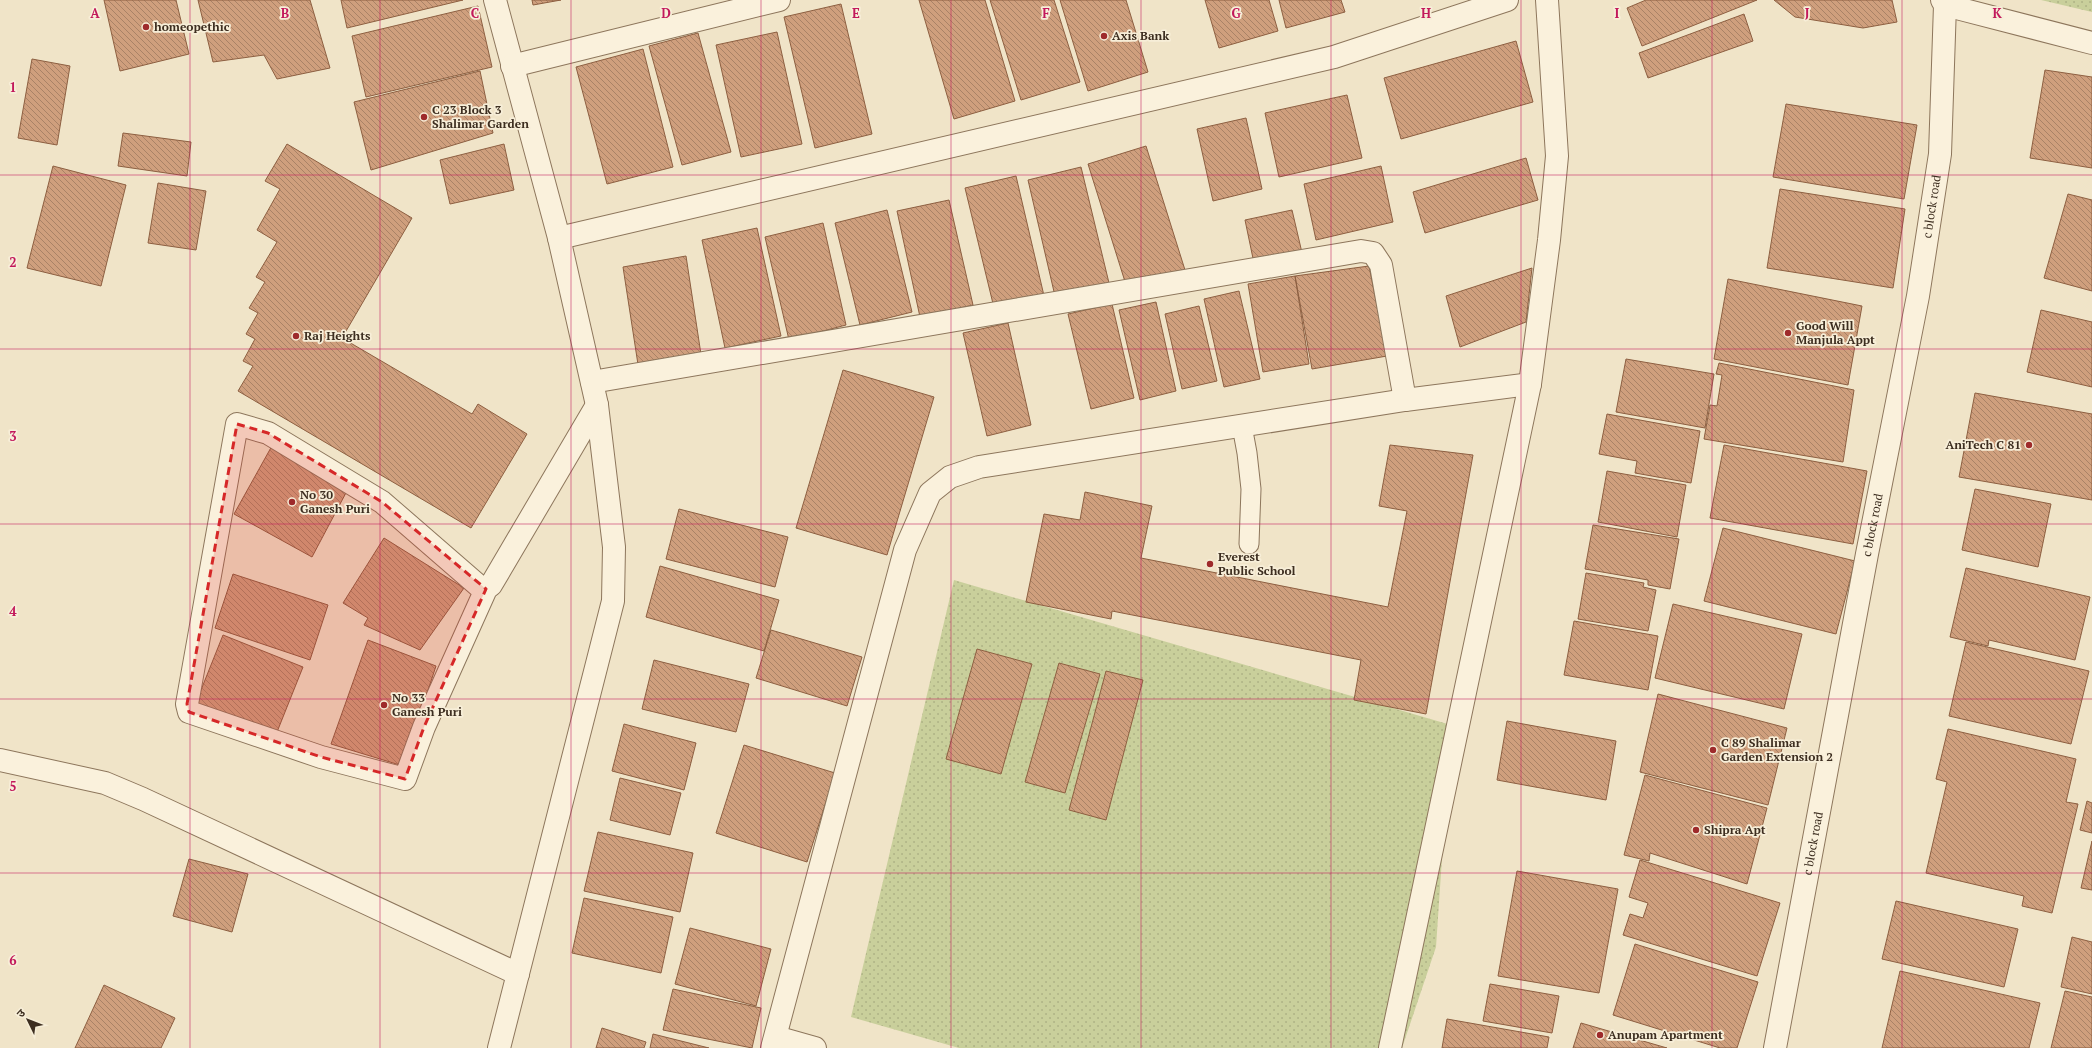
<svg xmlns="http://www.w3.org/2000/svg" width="2092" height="1048" viewBox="0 0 2092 1048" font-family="'PT Serif','Noto Sans Devanagari',serif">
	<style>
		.grass { fill: url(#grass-dots) }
		.building { fill: url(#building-back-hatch); stroke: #8d5f41 }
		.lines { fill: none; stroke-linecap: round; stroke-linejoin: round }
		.service-casing { stroke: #8d765c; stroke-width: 21 }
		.minor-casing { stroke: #8d765c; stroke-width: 24 }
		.service { stroke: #faf1dc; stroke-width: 19 }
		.minor { stroke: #faf1dc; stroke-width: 22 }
		.marked { fill: #d62828; fill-opacity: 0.2; stroke: #d62828; stroke-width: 3; stroke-dasharray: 8 5; stroke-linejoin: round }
		.grid { fill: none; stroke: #c2185b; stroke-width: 1; stroke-opacity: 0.55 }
		.poi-dot { fill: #9e2a2b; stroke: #f7eed8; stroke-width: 1.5 }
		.labels { text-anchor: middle; stroke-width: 3.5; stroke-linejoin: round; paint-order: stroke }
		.poi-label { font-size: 12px; font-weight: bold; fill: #3d2e20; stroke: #f7eed8; text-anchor: start }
		.street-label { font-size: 12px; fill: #3d2e20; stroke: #f7eed8 }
		.grid-label { font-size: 13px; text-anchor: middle; font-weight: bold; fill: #c2185b; stroke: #f7eed8; stroke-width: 3.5; stroke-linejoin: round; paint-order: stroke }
	</style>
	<defs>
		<pattern id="grass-dots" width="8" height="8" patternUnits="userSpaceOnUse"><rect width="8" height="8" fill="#c9cf9b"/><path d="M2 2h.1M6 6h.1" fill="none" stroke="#aeb285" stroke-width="1.8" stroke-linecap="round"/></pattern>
		<pattern id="building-back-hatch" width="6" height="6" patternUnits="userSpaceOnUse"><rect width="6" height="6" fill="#cf9f7d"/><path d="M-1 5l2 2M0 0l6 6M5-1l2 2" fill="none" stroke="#a98266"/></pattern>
	</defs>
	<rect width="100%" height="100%" fill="#f0e4c8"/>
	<!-- grass -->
	<path class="grass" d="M2041,0h51v12z
		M954,580l497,145 -15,222 -34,101h-443l-108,-31z"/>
	<!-- building -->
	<path class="building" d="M104,0h72l13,54 -69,17z
		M198,0h112l20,68 -53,11 -13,-24 -51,7z
		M341,0h122l-116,28z
		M532,0h29l-28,5z
		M919,0h66l30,101 -61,18z
		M990,0h64l26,82 -59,18z
		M1060,0h66l22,72 -60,19z
		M1205,0h64l9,31 -59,17z
		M1279,0h62l4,12 -59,16z
		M1646,0h111l-115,46 -15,-38z
		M1774,0h118l5,22 -34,6 -68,-11z
		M841,4l31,130 -57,14 -31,-131z
		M478,6l14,61 -126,30 -14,-61z
		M1744,14l9,27 -105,37 -9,-25z
		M777,32l25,112 -61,13 -25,-112z
		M698,33l33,119 -49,13 -33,-119z
		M1516,41l17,61 -132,37 -17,-61z
		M643,49l30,118 -66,17 -31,-117z
		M32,59l38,7 -13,79 -39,-7z
		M2045,70l47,7v91l-62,-10z
		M480,71l13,62 -122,37 -17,-68z
		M1347,95l15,63 -83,19 -14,-64z
		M1786,104l131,21 -13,74 -131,-22z
		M1246,118l16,71 -49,12 -16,-72z
		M123,133l68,9 -4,34 -69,-10z
		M287,144l125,74 -70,120 130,76 6,-10 49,30 -56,94 -233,-137 15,-25 -10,-5 12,-22 -9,-5 12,-21 -9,-5 16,-26 -9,-5 21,-35 -20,-12 23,-41 -15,-8z
		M504,144l10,46 -64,14 -10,-44z
		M1146,146l39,124 -58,18 -39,-124z
		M1526,158l12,42 -113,33 -12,-41z
		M53,166l73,19 -25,101 -74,-18z
		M1381,166l12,56 -77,18 -12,-56z
		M1081,167l28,116 -54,13 -27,-116z
		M1016,176l29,124 -50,12 -30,-124z
		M158,183l48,8 -10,59 -48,-7z
		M1780,189l125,20 -12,79 -126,-20z
		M2068,194l24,6v91l-48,-13z
		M949,200l24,105 -53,12 -23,-106z
		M887,210l25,102 -52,13 -25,-102z
		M1292,210l11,47 -48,11 -10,-48z
		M823,223l23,102 -57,15 -24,-103z
		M757,228l24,108 -56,12 -23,-108z
		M686,256l16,105 -63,10 -16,-104z
		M1369,266l18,90 -75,13 -17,-93z
		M1532,268l-6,54 -66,25 -14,-51z
		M1295,276l14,88 -46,8 -15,-88z
		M1728,279l134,27 -14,79 -134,-26z
		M1239,291l21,88 -36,8 -20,-88z
		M1156,302l20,89 -36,9 -21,-90z
		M1112,304l22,94 -43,11 -23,-95z
		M1199,306l18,75 -35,8 -17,-75z
		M2041,310l51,12v65l-65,-15z
		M1008,323l23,102 -44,11 -24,-103z
		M1626,359l88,15 -9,54 -89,-16z
		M1719,363l135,27 -11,72 -139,-23 6,-34 7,1 5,-31 -6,-1z
		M843,370l91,27 -47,158 -91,-27z
		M1975,393l117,21v86l-133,-23z
		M1607,414l93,17 -9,52 -56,-10 2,-12 -38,-7z
		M273,444l75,45 -36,68 -78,-43z
		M1390,445l83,10 -47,259 -72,-14 7,-40 -249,-49 -1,8 -85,-17 18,-88 36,6 5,-28 67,14 -11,52 247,49 19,-96 -28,-5z
		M1724,445l143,26 -14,73 -143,-26z
		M1607,471l79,14 -9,52 -79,-15z
		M1975,489l76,15 -13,63 -76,-17z
		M679,509l109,28 -13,50 -109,-28z
		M1593,525l86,14 -9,50 -22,-4v-5l-63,-11z
		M1723,528l132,33 -19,73 -132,-33z
		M384,538l80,50 -44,62 -56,-25 4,-7 -25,-15z
		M660,566l119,34 -15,51 -118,-34z
		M1966,568l124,29 -15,63 -86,-20 -1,6 -38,-9z
		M1586,573l58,10 -1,4 13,3 -8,41 -70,-12z
		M233,574l95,31 -18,55 -95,-32z
		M1673,604l129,30 -18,75 -129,-31z
		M1574,621l84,15 -10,54 -84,-15z
		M771,630l91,27 -15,49 -91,-28z
		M223,635l80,32 -28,70 -80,-32z
		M368,640l68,26 -33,100 -72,-22z
		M1966,642l123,29 -18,73 -122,-28z
		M977,649l55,15 -31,110 -55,-15z
		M654,660l95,24 -13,48 -94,-23z
		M1059,663l41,11 -35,119 -40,-11z
		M1106,671l37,9 -37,140 -37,-10z
		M1658,694l129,34 -19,77 -128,-33z
		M1507,721l109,20 -10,59 -109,-20z
		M624,724l72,19 -12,47 -72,-19z
		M1948,729l128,30 -10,43 12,2 -26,109 -30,-7 2,-10 -98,-23 21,-91 -11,-3z
		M744,745l91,28 -28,89 -91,-29z
		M1645,775l122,33 -20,76 -97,-31 -1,8 -25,-6z
		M620,778l61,15 -11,42 -60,-15z
		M2087,801l5,2v30l-12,-3z
		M598,832l95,21 -13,59 -96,-21z
		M2092,841v49l-11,-2z
		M189,859l59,15 -16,58 -59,-16z
		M1640,860l140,43 -23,73 -134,-41 7,-21 13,4 5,-15 -19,-6z
		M1517,871l101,18 -19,104 -101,-17z
		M584,898l89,19 -12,56 -89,-20z
		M1896,901l122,28 -14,58 -122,-28z
		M690,928l81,21 -15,57 -81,-22z
		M2072,937l20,5v52l-31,-7z
		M1635,944l123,38 -21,66h-17l-107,-33z
		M1900,971l140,32 -11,45h-147z
		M1490,984l69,12 -7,37 -69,-12z
		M104,985l71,33 -14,30h-86z
		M673,989l88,19 -9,40 -89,-18z
		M2065,991l27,6v51h-41z
		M1447,1019l102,18 -2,11h-105z
		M1581,1023l86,25h-94z
		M602,1028l44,14 -2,6h-48z
		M653,1034l56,14h-59z"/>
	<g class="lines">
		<!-- service casing -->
		<g class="service-casing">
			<path id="service" d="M1242,426l5,27 4,36 -2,55"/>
		</g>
		<!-- minor casing -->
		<g class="minor-casing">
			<g id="minor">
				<path d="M495,0l64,238 38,167 17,142 -1,54 -114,447"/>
				<path d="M1945,5l147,38"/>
				<path d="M512,66l267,-66"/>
				<path d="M559,238l775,-181 173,-57"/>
				<path d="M592,382l769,-131 12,2 8,12 24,135"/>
				<path d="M486,589l-62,138 -19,52 -84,-22 -132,-45 -2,-8 50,-280 31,9 114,69 98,85 6,2 5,-4 106,-180"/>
				<path d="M0,760l105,23 38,16 375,175"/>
				<path d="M776,1037l39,11"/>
				<path d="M772,1048l133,-498 25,-57 20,-16 29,-10 426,-67 125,-16"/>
				<path d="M1390,1048l140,-664 19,-144 8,-84 -10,-156"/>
				<path id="s1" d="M1775,1048l92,-494 51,-258 22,-142 5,-149 -3,-5"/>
			</g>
		</g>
		<!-- service -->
		<use href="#service" class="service"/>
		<!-- minor -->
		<use href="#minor" class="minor"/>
	</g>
	<!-- marked area -->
	<path class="marked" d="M237,424l31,9 114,69 104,87 -62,138 -19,52 -84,-22 -132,-45 -2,-8z"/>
	<!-- grid -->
	<path class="grid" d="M190,0v1048M380,0v1048M571,0v1048M761,0v1048M951,0v1048M1141,0v1048M1331,0v1048M1521,0v1048M1712,0v1048M1902,0v1048M0,175h2092M0,349h2092M0,524h2092M0,699h2092M0,873h2092"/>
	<!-- markers -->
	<g class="poi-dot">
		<circle cx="146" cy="27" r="4"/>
		<circle cx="1104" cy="36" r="4"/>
		<circle cx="424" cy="117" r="4"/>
		<circle cx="1788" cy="333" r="4"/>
		<circle cx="296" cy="336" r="4"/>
		<circle cx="2029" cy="445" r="4"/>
		<circle cx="292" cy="502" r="4"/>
		<circle cx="1210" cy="564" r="4"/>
		<circle cx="384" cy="705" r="4"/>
		<circle cx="1713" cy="750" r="4"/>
		<circle cx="1696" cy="830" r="4"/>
		<circle cx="1600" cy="1035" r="4"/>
	</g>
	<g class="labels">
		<!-- poi labels -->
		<g class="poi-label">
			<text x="154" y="31">homeopethic</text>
			<text x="1112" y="40">Axis Bank</text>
			<text x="432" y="114">C 23 Block 3<tspan x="432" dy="14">Shalimar Garden</tspan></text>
			<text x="1796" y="330">Good Will<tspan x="1796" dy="14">Manjula Appt</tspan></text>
			<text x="304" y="340">Raj Heights</text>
			<text x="2021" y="449" text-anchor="end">AniTech C 81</text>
			<text x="300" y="499">No 30<tspan x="300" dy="14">Ganesh Puri</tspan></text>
			<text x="1218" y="561">Everest<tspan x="1218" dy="14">Public School</tspan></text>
			<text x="392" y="702">No 33<tspan x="392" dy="14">Ganesh Puri</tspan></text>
			<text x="1721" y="747">C 89 Shalimar<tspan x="1721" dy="14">Garden Extension 2</tspan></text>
			<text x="1704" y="834">Shipra Apt</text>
			<text x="1608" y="1039">Anupam Apartment</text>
		</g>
		<!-- street labels -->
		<g class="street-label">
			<text dy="4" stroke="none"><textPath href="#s1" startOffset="856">c block road</textPath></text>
			<text dy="4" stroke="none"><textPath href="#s1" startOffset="532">c block road</textPath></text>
			<text dy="4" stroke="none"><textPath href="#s1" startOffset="208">c block road</textPath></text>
		</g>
	</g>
	<g class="grid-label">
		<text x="95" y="18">A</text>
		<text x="285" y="18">B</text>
		<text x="475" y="18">C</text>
		<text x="666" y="18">D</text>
		<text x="856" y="18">E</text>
		<text x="1046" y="18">F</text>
		<text x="1236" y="18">G</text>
		<text x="1426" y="18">H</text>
		<text x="1617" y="18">I</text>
		<text x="1807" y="18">J</text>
		<text x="1997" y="18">K</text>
		<text x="13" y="92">1</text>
		<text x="13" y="267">2</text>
		<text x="13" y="441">3</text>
		<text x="13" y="616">4</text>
		<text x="13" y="791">5</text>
		<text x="13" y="965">6</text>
	</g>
	<!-- north arrow -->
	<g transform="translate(28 1020) rotate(313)" stroke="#f7eed8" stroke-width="3" paint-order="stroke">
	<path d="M0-3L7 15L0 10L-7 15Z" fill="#3d2e20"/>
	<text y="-6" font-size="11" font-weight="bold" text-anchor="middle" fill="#3d2e20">उ</text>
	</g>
</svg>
